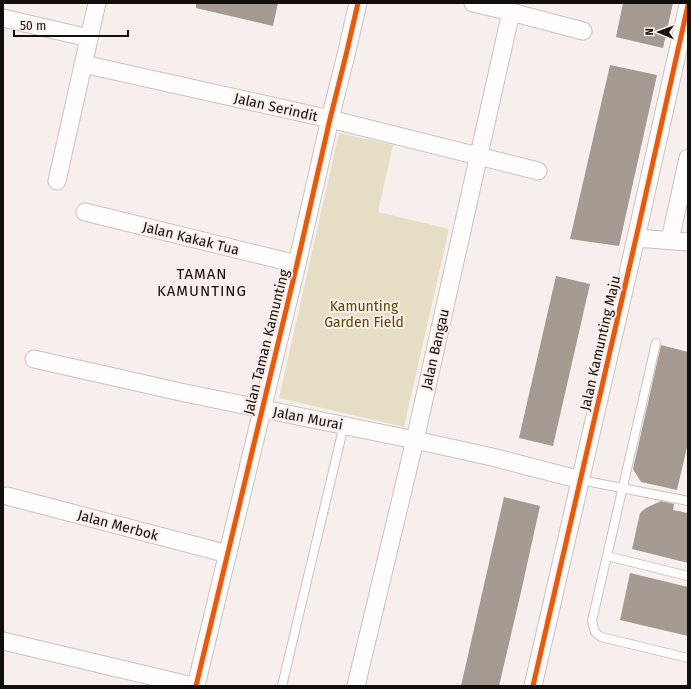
<svg xmlns="http://www.w3.org/2000/svg" width="691" height="689" viewBox="0 0 691 689" font-family="'Fira Sans',sans-serif">
	<style>
		.green { fill: #e5dec4 }
		.building { fill: #a49a91 }
		.lines { fill: none; stroke-linecap: round; stroke-linejoin: round }
		.lane-casing { stroke: #c9c3c2; stroke-width: 10 }
		.street-casing { stroke: #c9c3c2; stroke-width: 19 }
		.lane { stroke: #fefdfc; stroke-width: 8 }
		.street { stroke: #fefdfc; stroke-width: 17 }
		.cycleway-casing { stroke: #fbede9; stroke-width: 8 }
		.cycleway { stroke: #e8590c; stroke-width: 5 }
		.labels { text-anchor: middle; stroke-width: 4; stroke-linejoin: round; paint-order: stroke }
		.street-label { font-size: 14px; fill: #120e0c; stroke: #fbede9 }
		.park-label { font-size: 14px; fill: #534a05; stroke: #fbede9 }
		.neighbourhood-label { font-size: 15px; letter-spacing: 1px; fill: #120e0c; stroke: #fbede9 }
	</style>
	<rect width="100%" height="100%" fill="#f7efed"/>
	<!-- green -->
	<path class="green" d="M339,133l54,12 -15,67 71,17 -45,198 -125,-29z"/>
	<!-- building -->
	<path class="building" d="M196,3h82l-5,23 -77,-18z
		M623,3h50l-10,45 -47,-11z
		M610,65l47,10 -38,171 -49,-7z
		M556,276l34,8 -37,162 -34,-8z
		M661,345l27,7v91l-11,47 -36,-8 -8,-13z
		M504,497l36,9 -19,86 -22,94h-38z
		M661,501l13,3 -1,6 15,3v50l-56,-14 8,-36 6,-5z
		M630,573l58,14v49l-68,-16z"/>
	<g class="lines">
		<!-- lane casing -->
		<g class="lane-casing">
			<path id="lane" d="M656,343l-64,278 3,11 6,5 87,21
				M581,480l107,21
				M607,556l81,20
				M282,686l62,-261"/>
		</g>
		<!-- street casing -->
		<g class="street-casing">
			<path id="street" d="M473,3l38,9 72,19
				M3,18l86,20
				M83,64l247,55 208,52
				M57,181l40,-178
				M85,212l212,52
				M636,238l52,4
				M670,240l18,-82
				M34,359l151,34 230,47 77,17 89,23
				M7,496l221,58
				M3,641l190,45
				M196,686l101,-422 33,-145 16,-64 12,-52
				M356,686l59,-246 96,-428
				M533,686l103,-448 52,-233"/>
		</g>
		<!-- lane -->
		<use href="#lane" class="lane"/>
		<!-- street -->
		<use href="#street" class="street"/>
		<!-- cycleway casing -->
		<g class="cycleway-casing">
			<path id="cycleway" d="M196,686l101,-422 33,-145 16,-64 12,-52
				M533,686l103,-448 52,-233"/>
		</g>
		<!-- cycleway -->
		<use href="#cycleway" class="cycleway"/>
	</g>
	<g class="labels">
		<!-- street labels -->
		<g class="street-label">
			<text transform="translate(276 107) rotate(13)" y="5">Jalan Serindit</text>
			<text transform="translate(191 238) rotate(14)" y="5">Jalan Kakak Tua</text>
			<text transform="translate(266 342) rotate(-76)" y="5">Jalan Taman Kamunting</text>
			<text transform="translate(600 343) rotate(-77)" y="5">Jalan Kamunting Maju</text>
			<text transform="translate(435 349) rotate(-77)" y="5">Jalan Bangau</text>
			<text transform="translate(308 418) rotate(11)" y="5">Jalan Murai</text>
			<text transform="translate(118 525) rotate(15)" y="5">Jalan Merbok</text>
		</g>
		<!-- park labels -->
		<g class="park-label">
			<text x="364" y="311">Kamunting<tspan x="364" dy="16">Garden Field</tspan></text>
		</g>
		<!-- neighbourhood labels -->
		<g class="neighbourhood-label">
			<text x="202" y="279">TAMAN<tspan x="202" dy="17">KAMUNTING</tspan></text>
		</g>
	</g>
	<!-- border -->
	<rect width="691" height="689" fill="none" stroke="#120e0c" stroke-width="8"/>
	<!-- north arrow -->
	<g transform="translate(659 32) rotate(271)" stroke="#fbede9" stroke-width="3" paint-order="stroke">
	<path d="M0-3L7 15L0 10L-7 15Z" fill="#120e0c"/>
	<text y="-6" font-size="11" font-weight="bold" text-anchor="middle" fill="#120e0c">N</text>
	</g>
	<!-- scale -->
	<path d="M14 30v6h114v-6" fill="none" stroke="#120e0c" stroke-width="2"/>
	<text x="20" y="30" font-size="12" fill="#120e0c" stroke="#fbede9" stroke-width="3" paint-order="stroke">50 m</text>
</svg>
